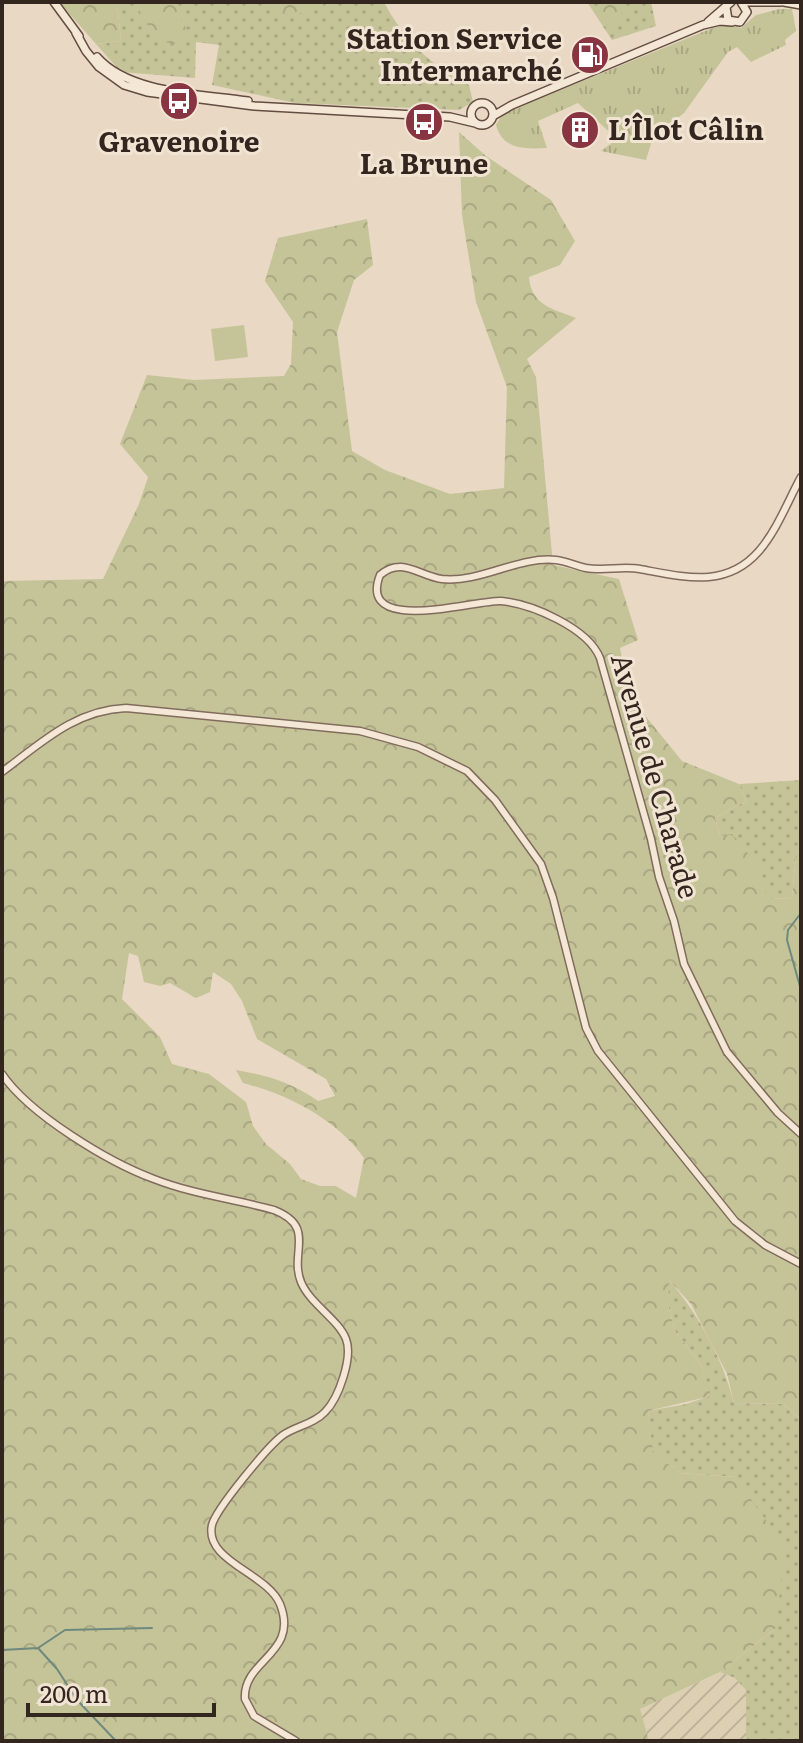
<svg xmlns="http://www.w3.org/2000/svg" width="803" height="1743" viewBox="0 0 803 1743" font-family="Literata,serif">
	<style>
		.farmland { fill: url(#farmland-furrows) }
		.grass { fill: url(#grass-dots) }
		.forest { fill: url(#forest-crowns); fill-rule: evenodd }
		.park { fill: url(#park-tufts) }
		.pitch { fill: #c5c499 }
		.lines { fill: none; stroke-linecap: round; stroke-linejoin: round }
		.stream { stroke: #6e897e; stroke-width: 2 }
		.tertiary-casing { stroke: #816b5d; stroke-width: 9 }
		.secondary-casing { stroke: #634c40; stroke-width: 10 }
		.tertiary { stroke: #f4e7d6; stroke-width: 6 }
		.secondary { stroke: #f4e7d6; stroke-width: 7 }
		.labels { text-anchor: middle; stroke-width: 6; stroke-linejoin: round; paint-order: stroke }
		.poi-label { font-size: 28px; font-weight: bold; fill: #33261f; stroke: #f1e4d3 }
		.street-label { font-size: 28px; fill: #33261f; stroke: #f1e4d3 }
	</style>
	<defs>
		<pattern id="farmland-furrows" width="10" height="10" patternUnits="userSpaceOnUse" patternTransform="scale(2)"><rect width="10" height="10" fill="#ddd0b2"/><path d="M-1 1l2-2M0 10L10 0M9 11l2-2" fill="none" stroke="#beb299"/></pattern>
		<pattern id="grass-dots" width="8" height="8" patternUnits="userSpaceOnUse" patternTransform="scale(2)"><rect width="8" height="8" fill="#c5c499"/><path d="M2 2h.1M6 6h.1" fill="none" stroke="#aaa883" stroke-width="1.8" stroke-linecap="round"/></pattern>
		<pattern id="forest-crowns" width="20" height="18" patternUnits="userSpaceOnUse" patternTransform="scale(2)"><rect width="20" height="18" fill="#c5c499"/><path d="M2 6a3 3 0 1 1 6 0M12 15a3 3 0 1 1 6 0" fill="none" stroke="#aaa883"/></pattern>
		<pattern id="park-tufts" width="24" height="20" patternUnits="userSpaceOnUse" patternTransform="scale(2)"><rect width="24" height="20" fill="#c5c499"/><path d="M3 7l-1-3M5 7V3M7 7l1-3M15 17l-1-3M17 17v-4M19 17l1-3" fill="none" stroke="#aaa883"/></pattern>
	</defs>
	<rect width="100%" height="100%" fill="#e8d8c4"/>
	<!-- farmland -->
	<path class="farmland" d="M720,1672l15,6 12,12 -1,51h-97l-10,-32z"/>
	<!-- grass -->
	<path class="grass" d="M117,2h22v8h37l-3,-8h85l35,13 36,-13h55c19,37 48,65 85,83l4,17 -14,8 -164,-7 -83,-18 7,-40 -23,-3 -1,36 -74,-6 -25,-28 25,-3z
		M587,2h64l5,24 -44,14z
		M801,780v68l-5,7 -4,43 -25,1 -47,-63 -5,-18 31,-17 -7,-17z
		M668,1279c30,34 55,80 66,124l50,1 17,16v321h-55v-51l-11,-12 -15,-6 56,-44 -41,-151 -55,-4 -28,-21 -4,-41 38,-7 24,-8 -8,-30 -27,-35 -7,-26z"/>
	<!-- forest -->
	<path class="forest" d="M59,2h58l4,39 -25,3z
		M139,2h34l14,29 -3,14 -27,-4 -18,-31z
		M258,2h71l-36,14z
		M615,2l8,7 -10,22 -15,-15 8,-11z
		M459,132l27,24 65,44 24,41 -15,24 -31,12c2,28 24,32 47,41l-49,41 9,18 17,188 66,14 19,61 -18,8 10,49 52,64 57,23 7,17 -31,17 5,18 12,-2 29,35 6,30 25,-1 4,-43 5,-7v572l-17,-16 -50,-1 -7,-29 -36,-70 -22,-24 -1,25 7,26 27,35 9,30 -63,15 5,41 27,21 55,4 50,70 -9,81 -56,44 -80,37 9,32h-647v-1160l101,-2 36,-75 9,-27 -28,-33 27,-69 47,5 90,-4 7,-12 2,-42 -28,-41 13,-43 89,-19 6,46 -19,15 -17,52 15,119 33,19 65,24 54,-6 3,-101 -31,-85 -14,-87zM129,953l9,3 6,26 16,4 10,-3 26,15 14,-6 3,-20 18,12 11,17 15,38 69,40 9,17 -17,5c-27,-19 -49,-25 -82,-31l7,13c46,12 93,36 121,75l-8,40 -20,-12h-16l-19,-7 -11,-15 -24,-20 -13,-18 -7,-24 -37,-28 -37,-10 -12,-27 -38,-38z"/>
	<!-- park -->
	<path class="park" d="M779,9h13l4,22 -11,9 1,5 -35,17 -14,-15 -9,5 -44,61 -31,24 -7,23 -45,-9 16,-12 -39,-36 -40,18 9,27c-23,1 -44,2 -51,-23l6,-10 17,-8 196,-80 11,-2 15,3 15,-13z"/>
	<!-- pitch -->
	<path class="pitch" d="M244,325l4,32 -33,4 -4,-32z"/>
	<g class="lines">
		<!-- stream -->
		<path class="stream" d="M801,913l-13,17 -1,10 14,50
			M38,1648l19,21 20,31 39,41
			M2,1650l36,-2 27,-18 87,-2"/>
		<!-- tertiary casing -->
		<g class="tertiary-casing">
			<path id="tertiary" d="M801,477c-13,24 -24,53 -42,74 -33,38 -75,26 -119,18 -18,-3 -36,2 -54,-1 -10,-2 -20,-7 -30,-8 -38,-4 -75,23 -114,19 -23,-3 -40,-23 -62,-4 -24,62 98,24 121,26 31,3 87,27 99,57l51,181 8,38 15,44 10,43 43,88 51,61 23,21
				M2,772c39,-29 73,-62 124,-64l234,23 58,16 49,24 28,29 46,64 12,34 33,130 12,23 137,170 30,24 36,19
				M2,1074c27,40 106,88 152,105 38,15 80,20 120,31 43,17 15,42 27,72 9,22 37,37 45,57 7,18 -7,59 -21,73 -11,12 -29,14 -42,23 -15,11 -67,74 -71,90 -8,36 55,48 68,79 20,50 -38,56 -35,95l9,17 42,25"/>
		</g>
		<!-- secondary casing -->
		<g class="secondary-casing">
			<path id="secondary" d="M54,2l25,34
				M742,2h39
				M784,2l17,3
				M726,7l2,13 12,2 7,-10 -6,-10
				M708,22l23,-20
				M76,33l10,18 13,16 25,18 23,7 107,14 196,11 25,6
				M97,57c32,37 105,37 151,44
				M471 114a11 11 0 1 1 22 0a11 11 0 1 1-22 0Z
				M493,116l19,-11 191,-80 17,-4 12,1"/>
		</g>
		<!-- tertiary -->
		<use href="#tertiary" class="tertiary"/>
		<!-- secondary -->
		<use href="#secondary" class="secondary"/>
	</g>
	<!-- icons -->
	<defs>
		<g id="fuel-disc" transform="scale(2)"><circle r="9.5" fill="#893441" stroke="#f1e4d3"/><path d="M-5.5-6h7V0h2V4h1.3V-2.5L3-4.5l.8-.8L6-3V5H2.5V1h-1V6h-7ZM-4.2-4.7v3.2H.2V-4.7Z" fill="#fff"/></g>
		<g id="bus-disc" transform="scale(2)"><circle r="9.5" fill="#893441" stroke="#f1e4d3"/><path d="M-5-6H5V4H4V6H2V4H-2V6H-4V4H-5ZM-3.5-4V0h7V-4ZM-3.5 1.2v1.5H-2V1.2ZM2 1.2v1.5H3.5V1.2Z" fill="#fff"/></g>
		<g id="building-disc" transform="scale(2)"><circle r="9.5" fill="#893441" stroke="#f1e4d3"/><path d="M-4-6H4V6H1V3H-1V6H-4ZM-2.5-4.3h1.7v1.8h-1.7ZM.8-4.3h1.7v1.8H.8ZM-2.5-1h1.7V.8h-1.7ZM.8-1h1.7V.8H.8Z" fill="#fff"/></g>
	</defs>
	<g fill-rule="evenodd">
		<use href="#fuel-disc" x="590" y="55"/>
		<use href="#bus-disc" x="179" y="101"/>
		<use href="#bus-disc" x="424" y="122"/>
		<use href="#building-disc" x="580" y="130"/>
	</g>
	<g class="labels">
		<!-- poi labels -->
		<g class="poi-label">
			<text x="562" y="49" text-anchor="end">Station Service<tspan x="562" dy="32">Intermarché</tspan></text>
			<text x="608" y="140" text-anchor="start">L’Îlot Câlin</text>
			<text x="179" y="152">Gravenoire</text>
			<text x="424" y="174">La Brune</text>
		</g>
		<!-- street labels -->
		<g class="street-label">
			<text transform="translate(655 776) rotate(74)" y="10">Avenue de Charade</text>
		</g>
	</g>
	<!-- border -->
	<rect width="803" height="1743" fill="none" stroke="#33261f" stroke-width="8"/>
	<!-- scale -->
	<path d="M28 1703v12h186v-12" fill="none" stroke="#33261f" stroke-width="4"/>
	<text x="40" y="1703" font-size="24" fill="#33261f" stroke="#f1e4d3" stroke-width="6" paint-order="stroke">200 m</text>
</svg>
